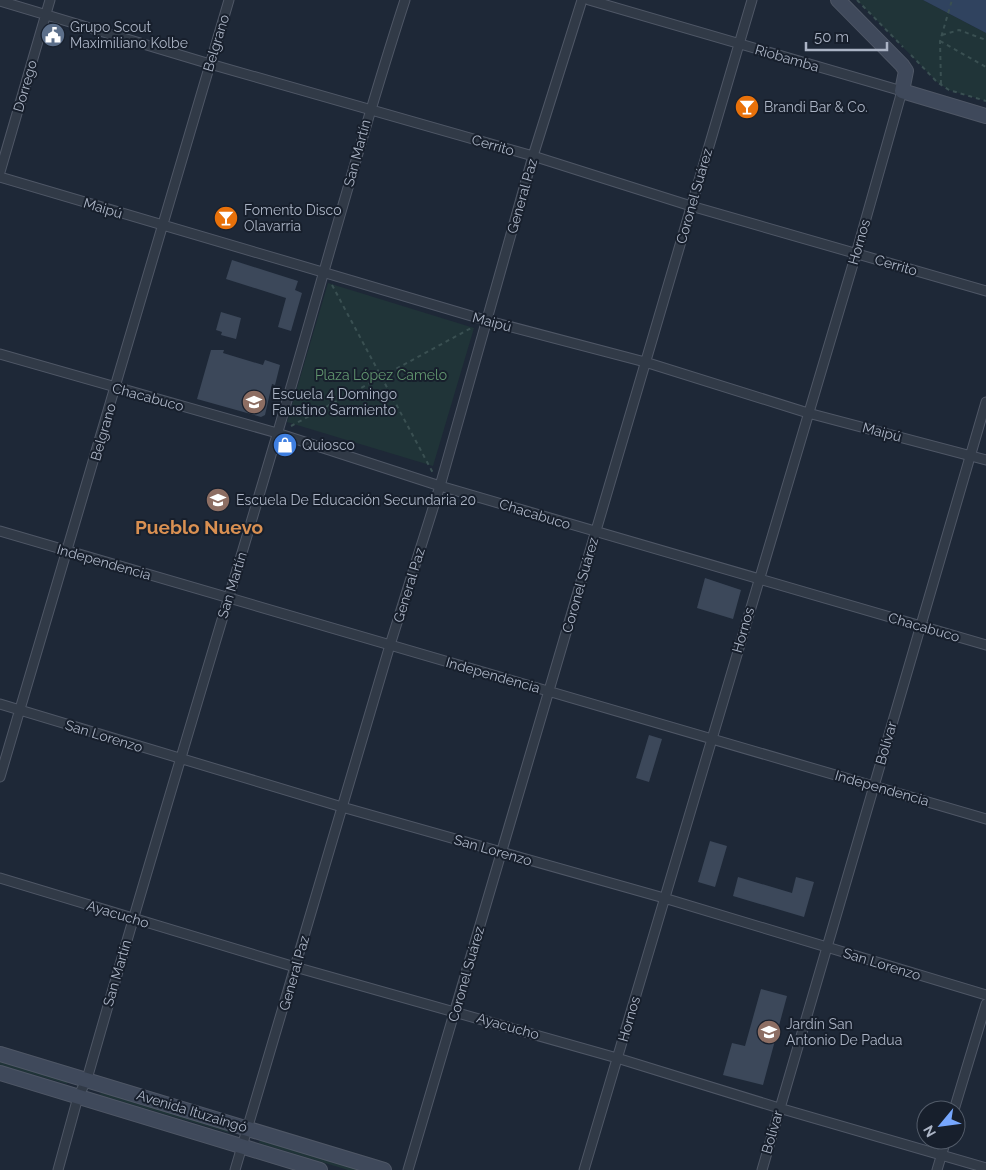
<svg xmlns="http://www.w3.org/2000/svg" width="986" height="1170" viewBox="0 0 986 1170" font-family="Raleway,sans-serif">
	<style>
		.green { fill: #203438 }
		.water { fill: #30435f }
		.building { fill: #3c485a }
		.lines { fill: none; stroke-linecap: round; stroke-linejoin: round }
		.street-casing { stroke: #4f5766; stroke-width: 11 }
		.secondary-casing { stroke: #4f5766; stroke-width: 16 }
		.path { stroke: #3a5052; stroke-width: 2; stroke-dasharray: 4 4; stroke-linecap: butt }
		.street { stroke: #313a47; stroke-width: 9 }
		.secondary { stroke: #3f495b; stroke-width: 14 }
		.labels { text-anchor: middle; stroke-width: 4; stroke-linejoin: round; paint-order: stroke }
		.poi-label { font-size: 14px; fill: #abb4c5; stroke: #171f2c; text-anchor: start }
		.street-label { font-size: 14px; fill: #abb4c5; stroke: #171f2c }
		.park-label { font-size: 14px; fill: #62966f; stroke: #171f2c }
		.district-label { font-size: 19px; font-weight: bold; fill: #d99052; stroke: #171f2c }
	</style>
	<rect width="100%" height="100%" fill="#1e2837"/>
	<!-- green -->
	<path class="green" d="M857,0h66l63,33v68l-37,-11 -12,-8z
		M328,283l146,45 -41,138 -146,-44z
		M0,1061l68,20 -1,3 -67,-19z
		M101,1092l133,39 -1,3 -133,-39z
		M260,1140l100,30h-12l-89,-27z"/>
	<!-- water -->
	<path class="water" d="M923,0h63v33z"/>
	<!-- building -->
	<path class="building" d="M232,260l66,21 -3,9 7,3 -11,38 -13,-4 8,-29 -60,-19z
		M221,312l20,6 -5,21 -15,-4 1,-3 -6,-2z
		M211,350h13l-1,3 40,12 2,-5 15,5 -5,20 -3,-1 -7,31 -4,2 -64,-18z
		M705,578l36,12 -8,29 -36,-11z
		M649,735l13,4 -13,43 -13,-4z
		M710,841l17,5 -12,41 -17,-5z
		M738,877l54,16 4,-16 18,5 -10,35 -71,-21z
		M761,989l26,7 -24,89 -40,-10 9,-32 13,3z"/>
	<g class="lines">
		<!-- street casing -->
		<g class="street-casing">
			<path id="street" d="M0,1l210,63 323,92 158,50 295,85
				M0,172l50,-172
				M0,177l485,143 160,42 163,51 178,47
				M0,354l277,79 163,53 546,159
				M0,531l986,288
				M0,704l342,103 322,91 322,97
				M0,777l229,-777
				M0,878l295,89 322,91 162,50 207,60
				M954,1110l32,-106
				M58,1170l20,-73 9,-18c62,-218 128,-434 192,-651 42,-143 80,-287 126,-428
				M235,1170l155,-525 50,-159 93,-330 49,-156
				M408,1170l344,-1170
				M584,1170l272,-916 46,-163 -313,-91
				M762,1170l224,-768
				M937,1170l9,-30"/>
		</g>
		<!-- secondary casing -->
		<g class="secondary-casing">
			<path id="secondary" d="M838,0l64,65 4,6 -4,20 84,25
				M0,1054l384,116
				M0,1073l320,97"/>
		</g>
		<!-- path -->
		<path class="path" d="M857,0l46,47
			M942,35l17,-5 27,10
			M940,41l46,26
			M911,55l26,27 12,8 37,11
			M941,84l-1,-43 12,-41
			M332,285l101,188
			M291,426l182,-99"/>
		<!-- street -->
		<use href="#street" class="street"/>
		<!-- secondary -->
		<use href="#secondary" class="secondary"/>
	</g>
	<!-- icons -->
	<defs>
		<g id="civic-disc" transform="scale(1.25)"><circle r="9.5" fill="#5c6f8a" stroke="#171f2c"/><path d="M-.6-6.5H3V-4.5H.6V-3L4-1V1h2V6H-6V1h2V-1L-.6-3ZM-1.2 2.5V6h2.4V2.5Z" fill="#fff"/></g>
		<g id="bar-disc" transform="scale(1.25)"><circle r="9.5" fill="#e8710a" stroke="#171f2c"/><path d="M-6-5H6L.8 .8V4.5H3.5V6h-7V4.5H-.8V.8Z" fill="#fff"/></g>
		<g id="school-disc" transform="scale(1.25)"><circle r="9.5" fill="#8d6e63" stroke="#171f2c"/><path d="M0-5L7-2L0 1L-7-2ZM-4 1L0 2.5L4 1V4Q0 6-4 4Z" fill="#fff"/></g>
		<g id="shop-disc" transform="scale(1.25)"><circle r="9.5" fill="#3f7fe0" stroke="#171f2c"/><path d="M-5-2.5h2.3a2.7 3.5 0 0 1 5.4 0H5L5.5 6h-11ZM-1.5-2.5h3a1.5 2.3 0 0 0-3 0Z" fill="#fff"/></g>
	</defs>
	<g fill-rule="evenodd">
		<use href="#civic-disc" x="53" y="35"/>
		<use href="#bar-disc" x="747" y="107"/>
		<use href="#bar-disc" x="226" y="218"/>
		<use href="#school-disc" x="254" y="402"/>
		<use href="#shop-disc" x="285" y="445"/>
		<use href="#school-disc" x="218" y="500"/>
		<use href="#school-disc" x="769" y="1032"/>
	</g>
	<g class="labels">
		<!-- poi labels -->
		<g class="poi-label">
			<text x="70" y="32">Grupo Scout<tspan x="70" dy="16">Maximiliano Kolbe</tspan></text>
			<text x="764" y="112">Brandi Bar &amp; Co.</text>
			<text x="244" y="215">Fomento Disco<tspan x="244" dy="16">Olavarria</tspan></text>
			<text x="272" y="399">Escuela 4 Domingo<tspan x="272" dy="16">Faustino Sarmiento</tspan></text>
			<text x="302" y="450">Quiosco</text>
			<text x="236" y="505">Escuela De Educación Secundaria 20</text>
			<text x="786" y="1029">Jardín San<tspan x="786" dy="16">Antonio De Padua</tspan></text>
		</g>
		<!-- street labels -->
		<g class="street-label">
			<text transform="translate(216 43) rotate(-73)" y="5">Belgrano</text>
			<text transform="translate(787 58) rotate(16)" y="5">Riobamba</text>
			<text transform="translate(25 86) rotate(-74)" y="5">Dorrego</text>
			<text transform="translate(493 145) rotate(16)" y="5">Cerrito</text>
			<text transform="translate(357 153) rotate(-75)" y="5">San Martín</text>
			<text transform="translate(522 196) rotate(-74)" y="5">General Paz</text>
			<text transform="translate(694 196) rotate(-74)" y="5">Coronel Suárez</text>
			<text transform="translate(103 208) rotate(17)" y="5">Maipú</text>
			<text transform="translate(859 242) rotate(-74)" y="5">Hornos</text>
			<text transform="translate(896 265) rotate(16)" y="5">Cerrito</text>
			<text transform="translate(492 322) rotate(15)" y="5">Maipú</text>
			<text transform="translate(148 397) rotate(15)" y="5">Chacabuco</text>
			<text transform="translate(103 432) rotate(-74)" y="5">Belgrano</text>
			<text transform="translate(882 432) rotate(15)" y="5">Maipú</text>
			<text transform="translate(535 514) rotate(17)" y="5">Chacabuco</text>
			<text transform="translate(104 562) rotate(16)" y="5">Independencia</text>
			<text transform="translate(232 585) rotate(-73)" y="5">San Martín</text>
			<text transform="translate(409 585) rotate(-73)" y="5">General Paz</text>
			<text transform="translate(580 585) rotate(-74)" y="5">Coronel Suárez</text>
			<text transform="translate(924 627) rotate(16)" y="5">Chacabuco</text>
			<text transform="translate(743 630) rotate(-74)" y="5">Hornos</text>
			<text transform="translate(493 675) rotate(16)" y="5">Independencia</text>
			<text transform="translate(104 736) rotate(17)" y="5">San Lorenzo</text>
			<text transform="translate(886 743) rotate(-74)" y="5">Bolívar</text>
			<text transform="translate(882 788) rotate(16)" y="5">Independencia</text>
			<text transform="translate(493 850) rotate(16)" y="5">San Lorenzo</text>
			<text transform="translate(118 914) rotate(17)" y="5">Ayacucho</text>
			<text transform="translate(882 964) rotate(17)" y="5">San Lorenzo</text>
			<text transform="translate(117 973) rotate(-74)" y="5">San Martín</text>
			<text transform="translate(294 973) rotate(-74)" y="5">General Paz</text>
			<text transform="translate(466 974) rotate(-74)" y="5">Coronel Suárez</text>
			<text transform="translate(629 1019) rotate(-74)" y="5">Hornos</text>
			<text transform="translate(508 1026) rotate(16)" y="5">Ayacucho</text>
			<text transform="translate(192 1111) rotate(17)" y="5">Avenida Ituzaingó</text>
			<text transform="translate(772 1132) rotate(-74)" y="5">Bolívar</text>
		</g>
		<!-- park labels -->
		<g class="park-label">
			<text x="381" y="380">Plaza López Camelo</text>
		</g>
		<!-- district labels -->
		<g class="district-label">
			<text x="199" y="534">Pueblo Nuevo</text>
		</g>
	</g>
	<!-- north arrow -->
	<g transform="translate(941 1125) rotate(241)"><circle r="24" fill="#171f2c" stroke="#525b69"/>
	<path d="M0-4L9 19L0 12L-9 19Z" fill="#77a7fe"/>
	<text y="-8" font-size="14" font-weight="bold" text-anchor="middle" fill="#abb4c5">N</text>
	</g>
	<!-- scale -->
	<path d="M806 42v8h81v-8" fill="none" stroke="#abb4c5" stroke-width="2.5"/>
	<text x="814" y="42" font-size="15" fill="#abb4c5" stroke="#171f2c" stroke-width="4" paint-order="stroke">50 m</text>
</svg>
